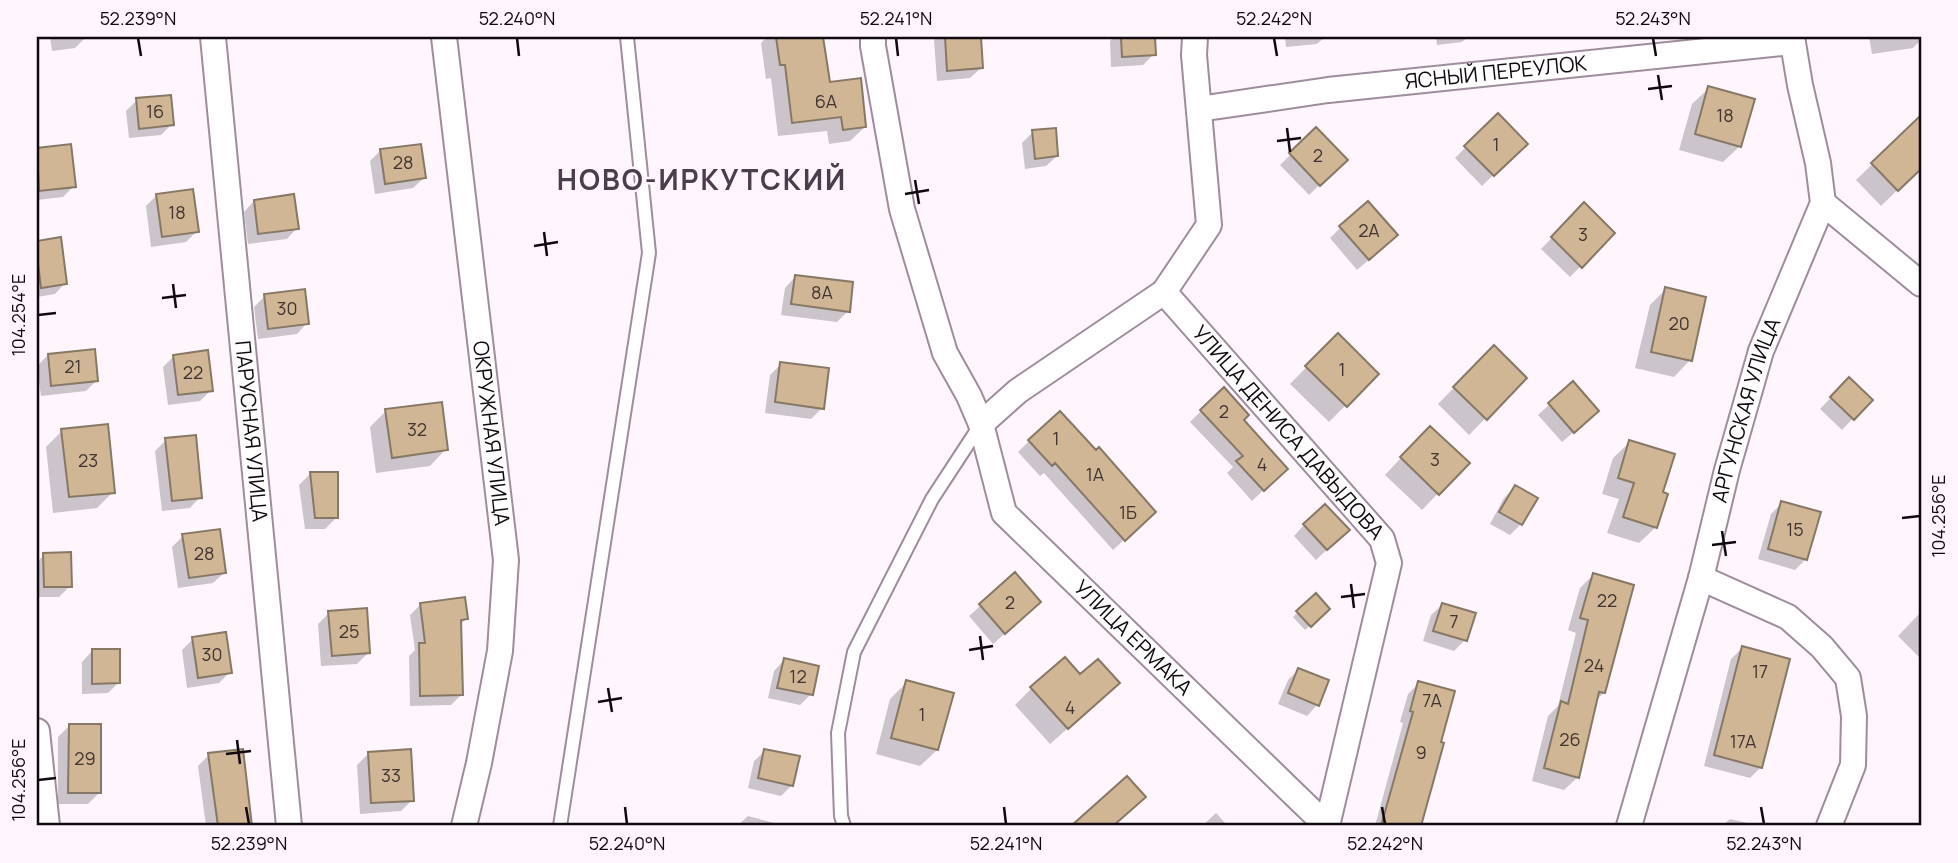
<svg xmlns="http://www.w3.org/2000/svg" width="1958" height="863" viewBox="0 0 1958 863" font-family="Manrope,sans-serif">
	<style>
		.shadow { fill: #0003 }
		.building { fill: #d1b696; stroke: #877865; stroke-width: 2 }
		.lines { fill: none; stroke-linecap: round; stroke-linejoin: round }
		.service-casing { stroke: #9f8c9d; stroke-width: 16 }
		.minor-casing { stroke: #9f8c9d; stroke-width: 28 }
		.service { stroke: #fff; stroke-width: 12 }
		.minor { stroke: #fff; stroke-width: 24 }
		.ticks { fill: none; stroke: #100a10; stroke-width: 2.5 }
		.labels { text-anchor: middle; stroke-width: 5; stroke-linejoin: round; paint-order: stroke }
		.number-label { font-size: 18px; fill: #403532 }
		.street-label { font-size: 21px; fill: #100a10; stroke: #fef5fd }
		.district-label { font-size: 28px; font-weight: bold; letter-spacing: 2px; fill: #4d3d4c; stroke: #fef5fd }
		.neatline { fill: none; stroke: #100a10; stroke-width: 2.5 }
		.ticks-label { font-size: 18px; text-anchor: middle; fill: #100a10 }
	</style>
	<rect width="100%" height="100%" fill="#fef5fd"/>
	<!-- shadow -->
	<path class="shadow" d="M50,37h36l-11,11 -23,3z
		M767,37h54l8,47 36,43 -15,14 -21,3 -2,-13 -49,5 -7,-58 -5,1 -5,-36z
		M937,37h42l2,31 -11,10 -33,3 -3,-41z
		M1114,37h39l1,17 -11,11 -32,2 -1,-26z
		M1285,37h40l-8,7 -31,3z
		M1436,37h32l-6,5 -25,3z
		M1869,37h52v3l-8,8 -41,6z
		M1709,88l31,58 -17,16 -44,-12 13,-46z
		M137,100l35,24 -11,11 -32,3 -3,-27z
		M1498,115l27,29 -43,42 -27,-28z
		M1921,117v50l-40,39 -25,-26z
		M1316,130l29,30 -36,35 -29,-30z
		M1033,132l24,24 -11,10 -21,3 -3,-26z
		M69,146l5,40 -11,11 -26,3v-50z
		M381,150l43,28 -11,10 -38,6 -5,-33z
		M157,195l40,36 -11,11 -35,5 -5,-41z
		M254,201l43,27 -10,11 -39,5 -4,-32z
		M1584,205l29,28 -43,44 -29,-28z
		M1341,227l44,19 -28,24 -27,-32z
		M59,239l6,44 -10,11 -18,3v-55z
		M795,277l53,34 -11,11 -56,-7 4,-27z
		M1666,289l24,71 -16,17 -39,-9 15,-63z
		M265,296l42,27 -10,11 -39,5 -4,-32z
		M1338,335l39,39 -48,48 -39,-38z
		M1494,347l31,31 -56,57 -31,-31z
		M48,355l49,25 -11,11 -45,5 -4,-30z
		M174,356l37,34 -11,11 -32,4 -5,-38z
		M781,364l41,44 -11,11 -46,-6 5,-38z
		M1849,379l21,21 -28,30 -22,-21z
		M1573,383l13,39 -24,20 -24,-27z
		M386,411l60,38 -16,17 -54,7 -6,-46z
		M1201,411l41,9 33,59 -23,22 -25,-28 6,-6 -43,-45z
		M62,431l51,61 -16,16 -44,5 -7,-66z
		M166,440l34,57 -10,11 -28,3 -7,-60z
		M1029,441l114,81 -30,28 -69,-77 -4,3 -22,-24z
		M1630,442l31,51 -5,34 -17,16 -32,-10 12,-34 -17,-5 11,-36z
		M1414,444l53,19 -45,47 -37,-35z
		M310,474h26v44l-11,11h-20l-6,-44z
		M1515,487l6,37 -11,11 -20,-11 14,-26z
		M1782,503l24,56 -11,11 -37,-11 13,-45z
		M1304,525l32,16 -20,19 -22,-24z
		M183,536l41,37 -11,10 -35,5 -6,-41z
		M44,555l26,31 -11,11h-22v-35z
		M1015,575l13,38 -35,31 -24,-28z
		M1593,575l11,118 -9,8 -17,76 -14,13 -32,-9 16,-65 10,-10 18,-73 -8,-3 12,-42z
		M1315,596l13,13 -23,21 -12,-13z
		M421,604l45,15 -6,6 2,69 -11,11 -41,1 -1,-50 6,-6 -5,-35z
		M1442,605l23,35 -11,11 -31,-10 8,-26z
		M1921,612v47l-23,-23z
		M329,613l39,40 -11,11 -36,2 -3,-42z
		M193,639l37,33 -11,11 -32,5 -5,-38z
		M1742,648l19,119 -11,11 -46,-12 27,-107z
		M92,651l27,31 -11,11 -26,1v-32z
		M784,660l27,34 -11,11 -32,-7 6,-27z
		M1298,670l19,35 -10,11 -29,-12 10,-24z
		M907,682l30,68 -17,16 -44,-12 14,-55z
		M1419,683l22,61 -22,82h-44l28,-103 -3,-1 8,-28z
		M1032,688l69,11 -51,45 -35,-39z
		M69,726l30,67 -11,11h-30v-67z
		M241,751l9,75h-44l-8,-60 11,-11z
		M765,751l27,34 -11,11 -33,-8 6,-27z
		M368,754l44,46 -11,11 -41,3 -3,-49z
		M1216,813l12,13h-26z
		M748,816l38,10h-49z
		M1730,819l31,7h-39z"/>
	<!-- building -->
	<path class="building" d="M776,37h47l7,45 31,-4 5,49 -23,3 -2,-13 -49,6 -7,-58h-5z
		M945,37h36l2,31 -36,3z
		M1121,37h34l1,18 -34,2z
		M1708,86l47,13 -14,48 -46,-13z
		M171,95l3,30 -35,4 -3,-31z
		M1498,113l30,31 -34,32 -30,-30z
		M1921,115v54l-23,22 -27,-28z
		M1316,127l32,33 -28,26 -31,-33z
		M1056,128l2,28 -23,3 -3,-29z
		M71,144l5,43 -37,4 -2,-43z
		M421,144l5,34 -41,6 -5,-35z
		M193,189l6,43 -37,5 -6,-43z
		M294,194l5,35 -41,5 -4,-34z
		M1368,201l30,34 -29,25 -30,-34z
		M1584,202l31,31 -33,35 -31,-31z
		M61,237l6,47 -26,4 -4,-33v-14z
		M795,275l58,7 -3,30 -59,-8z
		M1665,287l41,10 -14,64 -41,-9z
		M305,289l4,35 -41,5 -4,-35z
		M1338,333l41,41 -32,33 -42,-41z
		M1494,345l33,33 -40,42 -34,-33z
		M95,349l3,32 -47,5 -3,-32z
		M208,350l5,41 -35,4 -5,-40z
		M780,362l49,6 -5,41 -49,-7z
		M1849,377l24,23 -19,20 -24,-23z
		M1573,381l26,30 -25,22 -26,-30z
		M1224,387l25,28 -5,5 44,49 -24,22 -28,-30 7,-5 -43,-46z
		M442,402l6,48 -56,8 -7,-49z
		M1060,411l36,39 3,-3 57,65 -31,29 -70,-78 -3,3 -24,-26z
		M108,424l7,69 -46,4 -8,-68z
		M1430,426l40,37 -31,32 -39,-38z
		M196,435l6,63 -30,3 -7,-63z
		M1629,440l46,14 -12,38 5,2 -11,34 -34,-11 11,-34 -16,-5z
		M310,472h28v46h-23z
		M1515,485l23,13 -16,27 -23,-13z
		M1781,501l40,11 -14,48 -39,-11z
		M1325,504l25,26 -23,20 -24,-26z
		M220,529l6,44 -37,5 -7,-44z
		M71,552l1,35h-28l-1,-34z
		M1015,572l26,30 -36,32 -26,-30z
		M1593,573l41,12 -29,108 -6,-1 -20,86 -35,-10 17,-67 7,3 20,-84 -8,-2z
		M1316,593l14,16 -19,18 -15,-16z
		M465,597l3,22 -7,1 2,75 -43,1 -1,-53h6l-5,-40z
		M1442,603l34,10 -9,28 -34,-10z
		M367,608l3,45 -38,3 -4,-45z
		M226,632l6,41 -34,5 -6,-41z
		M1742,646l48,13 -28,109 -48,-13z
		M92,649h28v34l-28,1z
		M1065,657l15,17 18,-15 22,24 -52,46 -38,-42z
		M784,658l35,8 -6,29 -36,-7z
		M1298,668l31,12 -10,26 -31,-13z
		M906,680l48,13 -16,57 -47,-12z
		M1418,681l37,10 -14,51 3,1 -23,83h-40l32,-114 -3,-1z
		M69,724h32v69h-33z
		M243,749l9,77h-34l-10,-73z
		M411,749l3,52 -43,2 -3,-51z
		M764,749l36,7 -7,30 -35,-8z
		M1127,776l19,21 -33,29h-42z"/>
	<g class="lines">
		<!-- service casing -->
		<g class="service-casing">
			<path id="service" d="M560,826l89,-573 -22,-216
				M844,826l-3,-10 -3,-83 16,-81 78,-153 49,-75"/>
		</g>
		<!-- minor casing -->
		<g class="minor-casing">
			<g id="minor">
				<path id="s1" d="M213,37l76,789"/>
				<path id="s2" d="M444,37l62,523 -6,91 -21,112 -15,63"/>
				<path id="s3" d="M873,37v9l29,163 43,144 24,43 12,28 23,89 323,313"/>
				<path id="s4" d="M1195,37l-1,18 15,170 -45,67 218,247 7,24 -62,263"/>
				<path id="s5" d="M1199,109l129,-19 464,-48"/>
				<path d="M1823,203l98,81"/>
				<path d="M981,424l37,-33 146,-99"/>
				<path d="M1701,578l87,39 34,30 26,31 6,38 -1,49 -24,61"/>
				<path d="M37,731l10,95"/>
				<path id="s6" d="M1629,826l72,-248 26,-108 34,-119 62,-148 -5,-40 -18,-78 -8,-48"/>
			</g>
		</g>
		<!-- service -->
		<use href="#service" class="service"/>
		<!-- minor -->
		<use href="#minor" class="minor"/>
	</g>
	<!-- ticks -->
	<path class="ticks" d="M138,38l3,18M517,38l2,18M896,38l2,18M1274,38l3,18M1653,38l3,18M1658,75l4,25M1648,89l24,-3M1287,128l3,24M1277,141l24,-3M915,180l4,24M905,194l24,-4M544,232l3,24M534,246l24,-4M173,284l3,24M162,298l24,-3M38,315l18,-2M1902,518l18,-2M1722,531l4,25M1712,545l24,-3M1351,584l3,24M1341,597l24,-3M980,636l3,24M969,650l24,-4M608,688l4,24M598,702l24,-4M237,740l3,24M226,754l25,-3M38,780l18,-2M246,807l3,17M625,807l2,17M1004,807l2,17M1382,807l3,17M1761,807l3,17"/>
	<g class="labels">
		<!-- number labels -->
		<g class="number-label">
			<text x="826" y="108">6А</text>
			<text x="155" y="118">16</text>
			<text x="1725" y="122">18</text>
			<text x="1496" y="151">1</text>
			<text x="1318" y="162">2</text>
			<text x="403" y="169">28</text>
			<text x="177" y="219">18</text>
			<text x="1369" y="237">2А</text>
			<text x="1583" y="241">3</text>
			<text x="822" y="299">8А</text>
			<text x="287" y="315">30</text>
			<text x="1679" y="330">20</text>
			<text x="73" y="373">21</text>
			<text x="1342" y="376">1</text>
			<text x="193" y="379">22</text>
			<text x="1224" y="418">2</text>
			<text x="417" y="436">32</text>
			<text x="1056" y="445">1</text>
			<text x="1435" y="466">3</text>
			<text x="88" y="467">23</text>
			<text x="1262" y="471">4</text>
			<text x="1095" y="481">1А</text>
			<text x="1128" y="519">1Б</text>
			<text x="1795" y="536">15</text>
			<text x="204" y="560">28</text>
			<text x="1607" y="607">22</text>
			<text x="1010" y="609">2</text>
			<text x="1454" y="628">7</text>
			<text x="349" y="638">25</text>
			<text x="212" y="661">30</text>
			<text x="1594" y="672">24</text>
			<text x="1760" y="678">17</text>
			<text x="798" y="683">12</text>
			<text x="1432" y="707">7А</text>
			<text x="1070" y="714">4</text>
			<text x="922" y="721">1</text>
			<text x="1570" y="746">26</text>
			<text x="1743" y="748">17А</text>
			<text x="1421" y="759">9</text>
			<text x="85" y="765">29</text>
			<text x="391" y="782">33</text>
		</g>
		<!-- street labels -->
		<g class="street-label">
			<text dy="7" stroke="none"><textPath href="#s5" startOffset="299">ЯСНЫЙ ПЕРЕУЛОК</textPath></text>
			<text dy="7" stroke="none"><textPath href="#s6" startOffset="432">АРГУНСКАЯ УЛИЦА</textPath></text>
			<text dy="7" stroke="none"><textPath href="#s1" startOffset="396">ПАРУСНАЯ УЛИЦА</textPath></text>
			<text dy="7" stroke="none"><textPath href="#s2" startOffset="399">ОКРУЖНАЯ УЛИЦА</textPath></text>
			<text dy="7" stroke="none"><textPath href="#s4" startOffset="457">УЛИЦА ДЕНИСА ДАВЫДОВА</textPath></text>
			<text dy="7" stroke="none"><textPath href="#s3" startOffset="676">УЛИЦА ЕРМАКА</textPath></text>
		</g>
		<!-- district labels -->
		<g class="district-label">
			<text x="702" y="190">НОВО-ИРКУТСКИЙ</text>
		</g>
	</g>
	<!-- border -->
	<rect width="1958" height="863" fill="none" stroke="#fef5fd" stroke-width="77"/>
	<rect x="38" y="38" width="1882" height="786" class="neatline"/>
	<g class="ticks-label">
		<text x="138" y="25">52.239°N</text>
		<text x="517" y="25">52.240°N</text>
		<text x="896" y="25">52.241°N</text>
		<text x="1274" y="25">52.242°N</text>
		<text x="1653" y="25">52.243°N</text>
		<text transform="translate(19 315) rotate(-90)" y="6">104.254°E</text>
		<text transform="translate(1939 516) rotate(-90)" y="6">104.256°E</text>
		<text transform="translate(19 780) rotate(-90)" y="6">104.256°E</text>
		<text x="249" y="850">52.239°N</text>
		<text x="627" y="850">52.240°N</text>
		<text x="1006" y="850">52.241°N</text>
		<text x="1385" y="850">52.242°N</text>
		<text x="1764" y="850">52.243°N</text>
	</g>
</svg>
